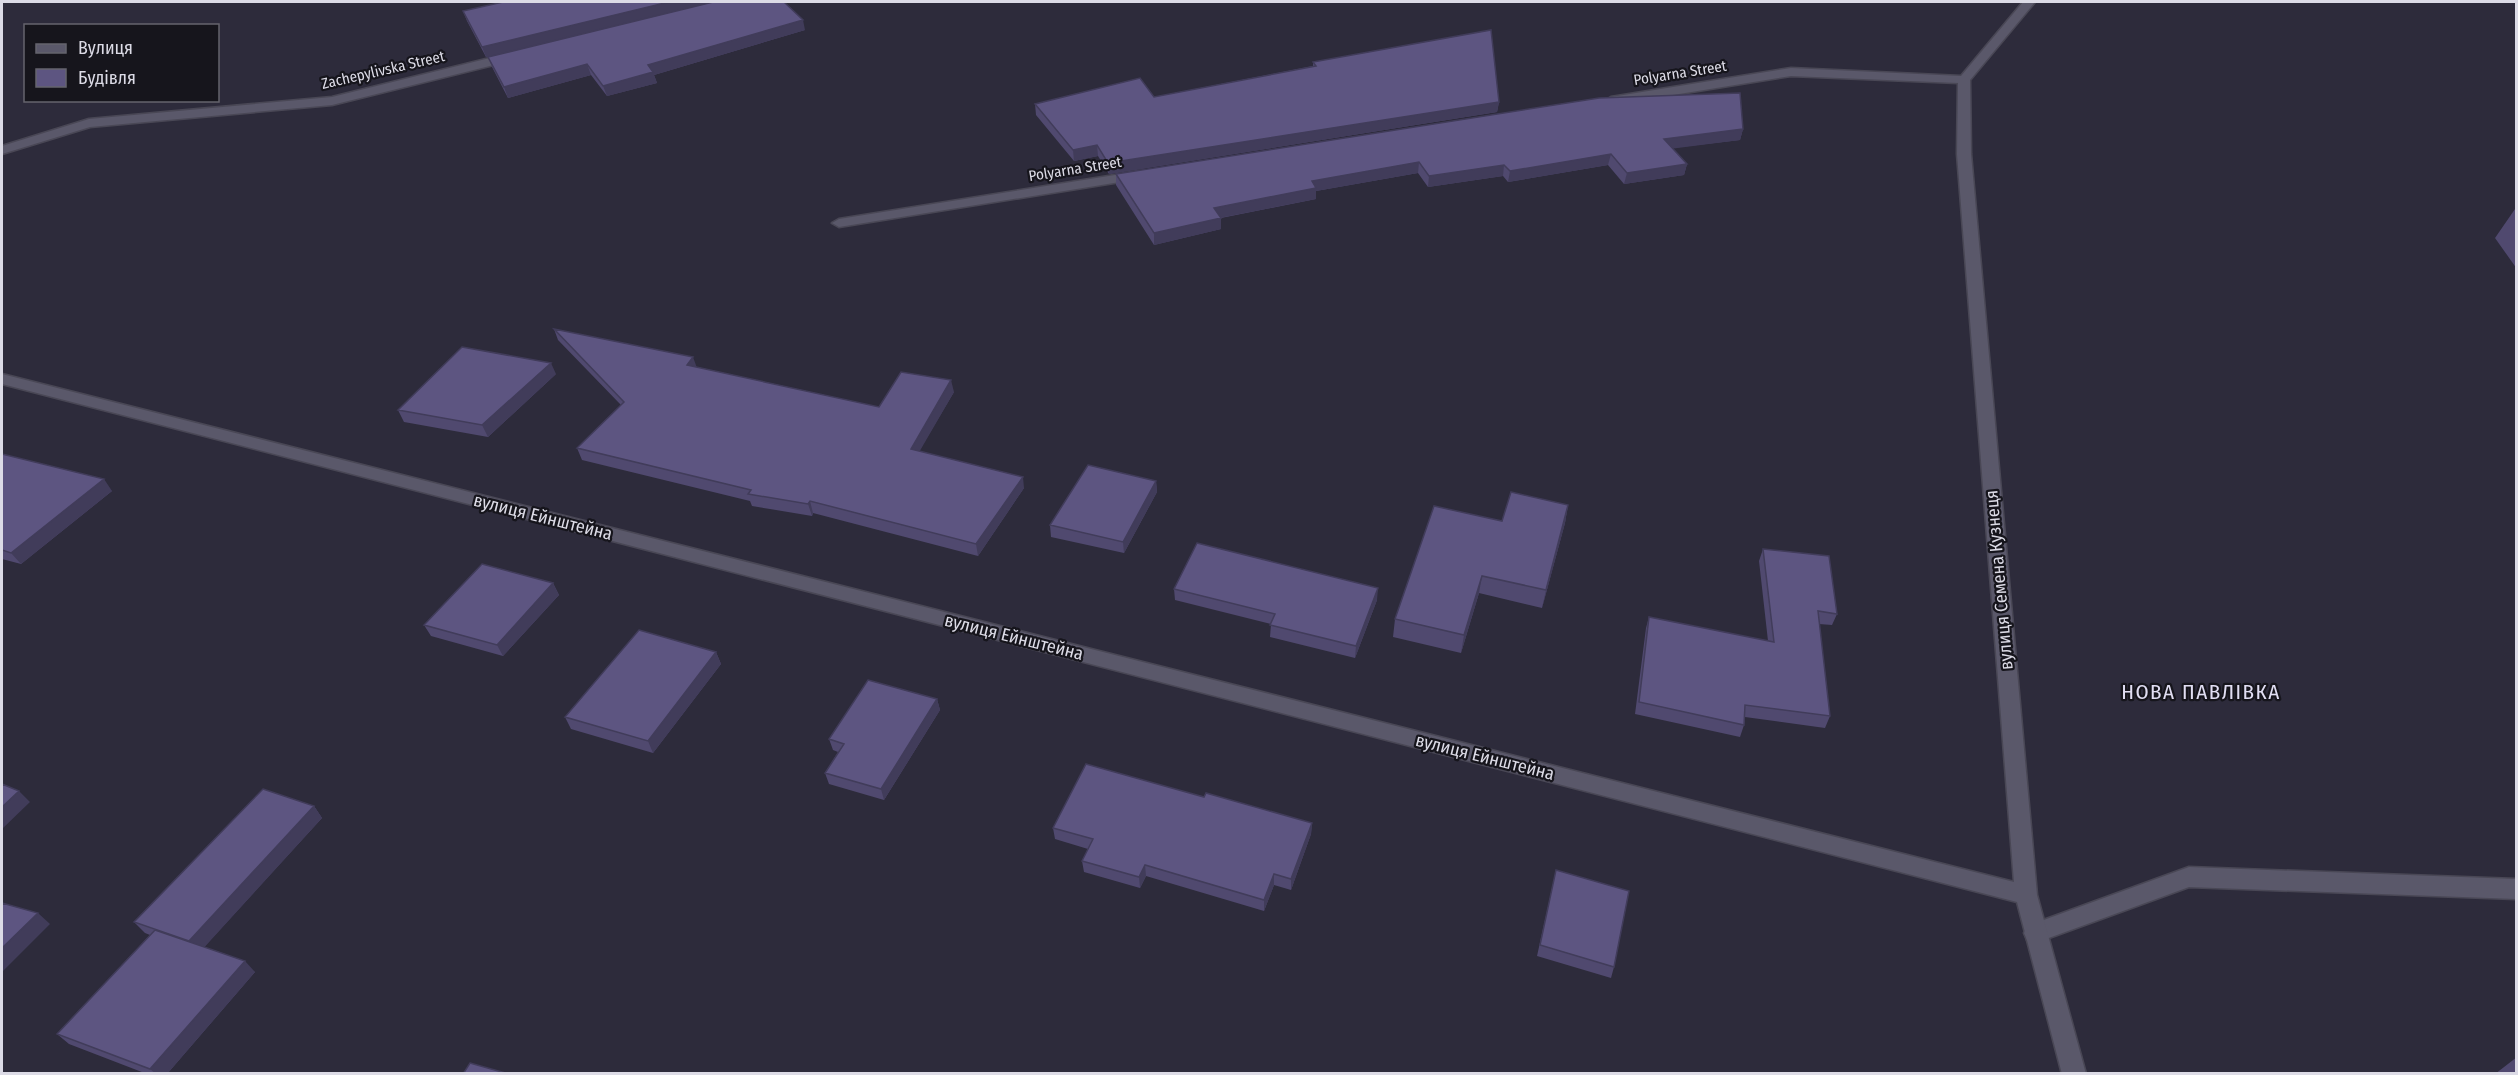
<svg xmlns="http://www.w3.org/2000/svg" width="2518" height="1075" viewBox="0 0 2518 1075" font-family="'Fira Sans Condensed',sans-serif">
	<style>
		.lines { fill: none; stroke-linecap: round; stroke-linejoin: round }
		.service-casing { stroke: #494755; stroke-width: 3 }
		.minor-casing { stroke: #494755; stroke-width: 3 }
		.service { fill: #5a586a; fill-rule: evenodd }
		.minor { fill: #5a586a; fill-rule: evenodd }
		.wall { fill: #50496f }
		.shaded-wall { fill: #413c5a }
		.building { fill: #5d5581; stroke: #413c5a; stroke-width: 1.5 }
		.labels { text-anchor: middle; stroke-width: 4.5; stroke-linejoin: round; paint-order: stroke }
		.far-street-label { font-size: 15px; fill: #dcdbe6; stroke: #16151c }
		.street-label { font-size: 18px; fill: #dcdbe6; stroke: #16151c }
		.quarter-label { font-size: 21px; letter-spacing: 1.5px; fill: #e1def3; stroke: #16151c }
	</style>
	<rect width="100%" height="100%" fill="#2d2b3b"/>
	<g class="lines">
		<!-- service casing -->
		<g class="service-casing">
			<path id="service" d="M2189,867l327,12v20l-327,-12 -154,56 -8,-3 -3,-7 3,-7z"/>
		</g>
		<!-- minor casing -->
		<g class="minor-casing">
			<path id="minor" d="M2023,2h12l-65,78 1,74 66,741 49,179h-24l-45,-172 -2015,-518v-10l2012,508 -57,-728 1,-71 -167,-7 -180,29 -6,-4 6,-4 180,-29 170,8z
				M514,52l4,1v6l-186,46 -242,22 -88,27v-8l87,-27 243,-22z
				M1140,171l5,1 2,3 -2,3 -306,49 -7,-4 7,-4z"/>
		</g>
		<!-- service -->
		<use href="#service" class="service"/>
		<!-- minor -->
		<use href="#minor" class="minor"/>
	</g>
	<!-- wall -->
	<path class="wall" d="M463,11l342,19 -151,45 3,8 -50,13 -16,-21 -83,23 -16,-31 -4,-10 139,-34 -141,34 -19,-36z
		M1313,62l186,40 -2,10 -388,62 -11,-18 -24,5 -38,-46 -1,-11 119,-7 159,-31z
		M1743,129l-3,11 -68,8 15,16 -3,11 -60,9 -16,-19 -100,17 -5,-6 -75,11 -10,-14 -102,18v8l-95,19v11l-67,16 -38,-60v-11z
		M2515,209h2v60l-22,-31z
		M554,329l143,38 182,40 75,-15 -35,59 105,37 -46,68 -165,-43 -1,3 -60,-10 -2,-5 -168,-41 -5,-12 44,-43 -63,-65z
		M556,374l-68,63 -84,-15 -6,-12z
		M2,454l110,37 -91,73 -19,-5z
		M1156,481l1,11 -33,61 -73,-16 -1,-12z
		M1568,505l-3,18 -23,85 -63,-15 -18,60 -68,-16 2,-18 107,-98z
		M1763,549l74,65 -5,11 -13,-1 11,92 -5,12 -80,-11 -1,8 -4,12 -105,-23 11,-86 3,-11 119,24 -9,-80z
		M553,583l6,12 -56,61 -72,-20 -7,-11z
		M1174,589l203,11 -22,58 -85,-21 1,-13 -96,-24z
		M716,652l5,12 -68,89 -82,-24 -6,-12z
		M937,699l3,11 -56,90 -55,-16 -4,-11 13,-21 -5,-2 -4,-11z
		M1204,797l108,26 -1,11 -20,56 -17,-5 -10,26 -118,-35 -6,12 -56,-16 -2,-11 6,-12 -33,-10 -2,-11z
		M314,806l8,12 -118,129 51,25 -88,102h-20l-78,-30 -12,-10 93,-99 -5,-2 -11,-11z
		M1556,870l58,97 -3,11 -74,-22z
		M2517,1057v17h-22z"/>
	<!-- shaded-wall -->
	<path class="shaded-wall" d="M669,2h45l-228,55 -4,-10z
		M803,20l2,10 -151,45 3,8 -50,13 -4,-10 45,-21z
		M587,64l4,11 -83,23 -4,-11z
		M1499,102l-2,10 -388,62 -1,-11z
		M1743,129l-3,11 -78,10 2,-11z
		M1097,145l1,11 -24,5 -1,-11z
		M1611,154l-3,11 -100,17 2,-11z
		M1419,162l-1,11 -102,18v8l-102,20v-11l98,-27z
		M1687,164l-3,11 -60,9 3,-11z
		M1504,165l-1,11 -75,11 1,-11z
		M1221,218v11l-67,16v-12z
		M693,357l4,11 -10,-3z
		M551,363l5,11 -68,63 -6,-12z
		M951,380l3,12 -40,69 -3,-12z
		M1023,477l1,11 -46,68 -2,-12z
		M104,479l8,12 -91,73 -10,-11z
		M1156,481l1,11 -33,61 -1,-11z
		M810,501l3,12 -1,3 -4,-12z
		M1568,505l-3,18 -23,85 4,-18z
		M1482,576l-3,17 -18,60 3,-18z
		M553,583l6,12 -56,61 -6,-11z
		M1378,588l-1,12 -22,58 1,-12z
		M716,652l5,12 -68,89 -5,-12z
		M937,699l3,11 -56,90 -3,-11z
		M19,791l11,11 -28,27v-22z
		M314,806l8,12 -122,134 -11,-11z
		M1312,823l-1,11 -20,56v-11z
		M1145,865l1,11 -6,12 -1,-11z
		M1274,874v11l-10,26v-11z
		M38,913l12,11 -48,48v-24z
		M245,961l10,11 -88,102h-11l-6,-5z"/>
	<!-- building -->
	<path class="building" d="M503,2h166l-187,45 -19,-36z
		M713,2h71l19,18 -155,45 5,7 -50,14 -16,-22 -83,23 -16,-30z
		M1491,30l8,72 -391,61 -11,-18 -24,5 -38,-46 105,-26 14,19 162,-31 -3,-4z
		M1740,93l3,36 -79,10 23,25 -60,9 -16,-19 -101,17 -6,-6 -75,11 -10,-14 -107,19 4,7 -102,20 7,10 -67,15 -38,-59 483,-76z
		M554,329l139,28 -6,8 192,42 22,-35 50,8 -40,69 112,28 -47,67 -166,-43 -2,3 -60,-10 3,-4 -174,-42 47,-46z
		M462,347l89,16 -69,62 -84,-15z
		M2,454l102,25 -93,74 -9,-3z
		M1088,465l68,16 -33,61 -73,-17z
		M1511,492l57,13 -22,85 -64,-14 -18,59 -69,-16 39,-113 68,15z
		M1197,543l181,45 -22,58 -86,-21 5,-11 -101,-25z
		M1763,549l66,7 8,58 -19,-3 12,105 -85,-11 -1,20 -105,-23 10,-85 125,25z
		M482,564l71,19 -56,62 -73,-20z
		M639,630l77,22 -68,89 -83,-24z
		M868,680l69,19 -56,90 -56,-16 19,-29 -15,-5z
		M1086,764l118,33 2,-4 106,30 -21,56 -17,-5 -10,26 -119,-35 -6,12 -57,-16 11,-22 -40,-11z
		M2,784l17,7 -17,16z
		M263,789l51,17 -125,135 -55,-19z
		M1556,870l73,21 -15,76 -74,-22z
		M2,903l36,10 -36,35z
		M155,930l90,31 -95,108 -93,-35z
		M470,1063l39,11h-46z"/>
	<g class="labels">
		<!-- far-street labels -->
		<g class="far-street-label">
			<text transform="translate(383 70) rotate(-13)" y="5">Zachepylivska Street</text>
			<text transform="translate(1680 73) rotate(-9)" y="5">Polyarna Street</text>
			<text transform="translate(1075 169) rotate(-9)" y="5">Polyarna Street</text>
		</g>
		<!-- street labels -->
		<g class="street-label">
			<text transform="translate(543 517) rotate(14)" y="6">вулиця Ейнштейна</text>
			<text transform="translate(1999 580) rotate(-95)" y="6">вулиця Семена Кузнеця</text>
			<text transform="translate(1014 637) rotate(14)" y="6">вулиця Ейнштейна</text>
			<text transform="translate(1485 757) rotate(14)" y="6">вулиця Ейнштейна</text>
		</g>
		<!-- quarter labels -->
		<g class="quarter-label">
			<text x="2201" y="699">НОВА ПАВЛІВКА</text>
		</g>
	</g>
	<!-- border -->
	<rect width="2518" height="1075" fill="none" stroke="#dcdbe6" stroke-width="6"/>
	<!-- legend -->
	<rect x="24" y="24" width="195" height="78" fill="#16151c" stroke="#65646d" stroke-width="1.5"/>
	<rect x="36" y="44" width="30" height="9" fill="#5a586a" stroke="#65646d" stroke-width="1.5"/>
	<text x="78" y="54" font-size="18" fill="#dcdbe6">Вулиця</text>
	<rect x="36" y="69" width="30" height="18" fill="#5d5581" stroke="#65646d" stroke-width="1.5"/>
	<text x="78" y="84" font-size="18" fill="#dcdbe6">Будівля</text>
</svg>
